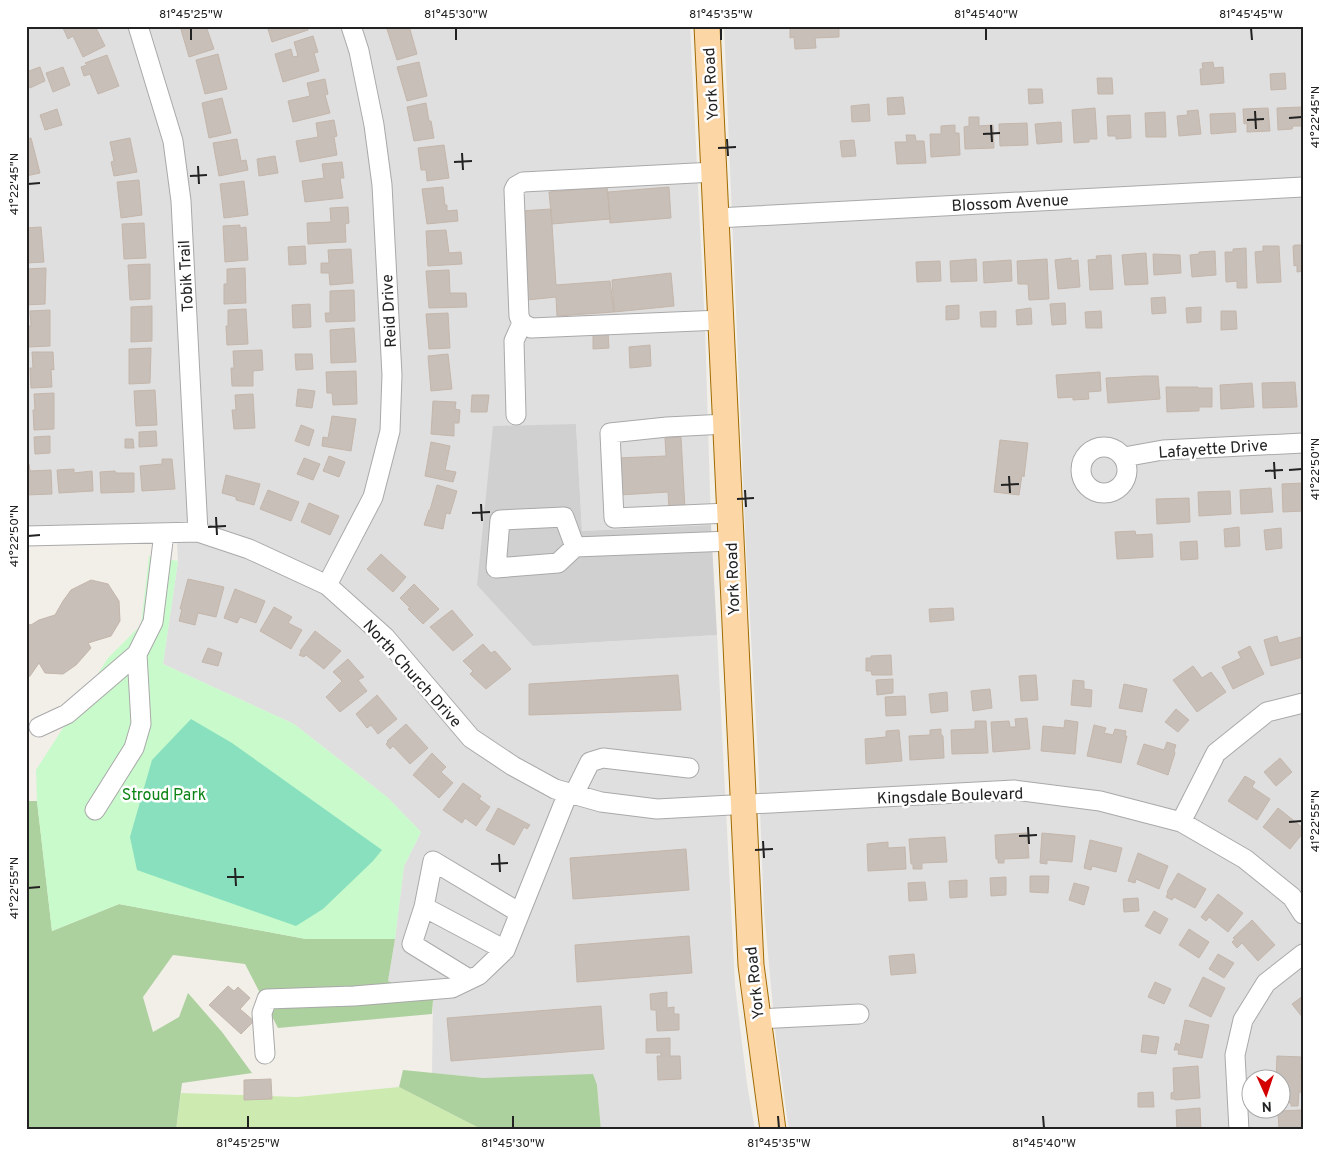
<svg xmlns="http://www.w3.org/2000/svg" width="1329" height="1156" viewBox="0 0 1329 1156" font-family="Overpass,sans-serif">
	<style>
		.residential { fill: #e0dfdf; fill-rule: evenodd }
		.religious { fill: #d0d0d0 }
		.grass { fill: #cdebb0 }
		.forest { fill: #add19e }
		.park { fill: #c8facc }
		.pitch { fill: #88e0be }
		.building { fill: #c7bfb8; stroke: #c4b6ab }
		.lines { fill: none; stroke-linecap: round; stroke-linejoin: round }
		.minor-casing { stroke: #a9a9a9; stroke-width: 21 }
		.major-casing { stroke: #a06b00; stroke-width: 27 }
		.minor { stroke: #fff; stroke-width: 19 }
		.major { stroke: #fcd6a4; stroke-width: 25 }
		.ticks { fill: none; stroke: #222; stroke-width: 2 }
		.labels { text-anchor: middle; stroke-width: 5; stroke-linejoin: round; paint-order: stroke }
		.street-label { font-size: 16px; fill: #222; stroke: #fff }
		.park-label { font-size: 16px; fill: #0c8416; stroke: #fff }
		.neatline { fill: none; stroke: #222; stroke-width: 2 }
		.ticks-label { font-size: 12px; text-anchor: middle; fill: #222 }
	</style>
	<rect width="100%" height="100%" fill="#f2efe9"/>
	<!-- residential -->
	<path class="residential" d="M26,26h664l15,301 6,198 -129,6 -6,-107 -43,222 184,-11 18,351 12,98 8,46h-154l-4,-45 -113,-7 -52,-5 1,-73 -45,-19 7,-42 9,-73 17,-34 -34,-35 -93,-73 -131,-60 15,-103 -2,-39 -150,7z
		M724,26h579v1104h-514l-13,-91 -12,-127 -6,-154 -12,-209zM1252,1078h30v30h-30z"/>
	<!-- religious -->
	<path class="religious" d="M576,424l6,107 129,-6 6,110 -184,11 -56,-61 16,-159z"/>
	<!-- grass -->
	<path class="grass" d="M399,1087l84,43h-307l5,-37 116,4z"/>
	<!-- forest -->
	<path class="forest" d="M26,801h11l15,130 67,-27 187,35h89l-7,42 45,19 -1,14 -154,14 -33,-64 -72,-9 -30,42 10,35 26,-15 9,-24 34,39 30,41 -70,10 -6,47h-150z
		M403,1070l81,8 109,-4 4,11 4,45h-118l-84,-43z"/>
	<!-- park -->
	<path class="park" d="M149,556l29,5 -15,103 131,60 93,73 34,35 -17,34 -9,73h-89l-187,-35 -67,27 -15,-130 -1,-31 72,-112 33,-33z"/>
	<!-- pitch -->
	<path class="pitch" d="M191,719l41,24 150,107 -9,11 -50,48 -27,17 -159,-56 -7,-33 22,-77z"/>
	<!-- building -->
	<path class="building" d="M68,26h27l10,20 -22,11 -10,-21 -5,3 -5,-11z
		M180,26h26l8,23 -25,8z
		M267,26h40l1,4 -36,12z
		M386,26h23l8,28 -20,6z
		M790,26h49v11l-24,1 1,10 -21,1 -1,-12 -4,1z
		M313,36l5,16 -4,1 5,18 -36,11 -8,-28 16,-5 2,8 5,-1 -4,-14z
		M218,54l9,35 -22,5 -9,-34z
		M107,55l12,31 -21,8 -8,-20 -6,2 -3,-9 6,-2 -2,-2z
		M419,62l8,34 -20,5 -10,-34z
		M1213,62l1,6 9,-1 1,16 -23,2 -1,-16h3l-1,-6z
		M40,67l5,14 -15,7 -4,-9v-7z
		M63,67l7,18 -17,7 -7,-19z
		M1285,73l1,16 -15,1 -1,-16z
		M1097,78h15l1,16h-15z
		M325,79l3,15 -3,1 5,18 -37,9 -5,-21 22,-5 -3,-13z
		M1028,89h14l1,14 -14,1z
		M903,97l2,17 -17,1 -1,-17z
		M222,98l9,35 -22,5 -7,-35z
		M426,103l3,18h2l3,17 -20,3 -7,-34z
		M869,104l1,17 -18,1 -1,-16z
		M1303,107v19h-10l-1,3 -14,1 -1,-22z
		M1095,108l2,31h-8v3l-15,1 -2,-33z
		M1268,108l2,23 -23,1v-9l-3,1 -1,-15z
		M57,109l5,16 -17,5 -5,-15z
		M1198,110l3,24 -22,2 -2,-20 11,-1 -1,-4z
		M1165,112l1,25h-20l-1,-24z
		M1235,113l1,19 -25,2 -1,-20z
		M1130,115l1,23 -15,1v-3h-8l-1,-20z
		M969,117h10v9l14,-1 1,23 -29,1 -1,-22 5,-1z
		M334,120l3,16 -3,1 3,18 -37,7 -4,-21 22,-4 -2,-14z
		M1061,122l1,20 -25,2 -2,-20z
		M1027,123l1,22 -28,1 -1,-22z
		M955,125v8h4l1,22 -29,2 -1,-23h11v-8z
		M906,135h9l1,6h8l2,22 -29,1 -2,-22h12z
		M31,138l9,35 -14,3v-37z
		M130,138l7,34 -23,4 -3,-14 3,-1 -4,-19z
		M237,139l4,22 5,-1 2,10 -29,6 -6,-33z
		M854,140l2,16 -14,1 -2,-16z
		M444,145l5,33 -22,3 -1,-11h-5l-3,-22z
		M275,156l3,17 -19,3 -2,-17z
		M342,162l2,16h-4l3,20 -38,4 -3,-21 22,-3 -2,-14z
		M139,180l3,35 -21,3 -4,-36z
		M244,181l4,34 -24,3 -4,-34z
		M443,187l2,18h2v6l10,-1 1,11 -31,3 -5,-35z
		M607,187l3,32 -58,5 -3,-32z
		M669,187l2,31 -61,5 -2,-31z
		M348,207l1,16 -4,1 1,18 -38,2 -1,-21 24,-1 -1,-14z
		M551,209l5,76 54,-4 4,31 -57,4 -1,-19 -29,3 -7,-89z
		M144,223l2,35 -22,1 -2,-35z
		M240,225v3l6,-1 2,33 -23,2 -2,-36z
		M41,227l3,35 -18,1v-35z
		M446,230l3,23 12,-1 1,12 -34,2 -2,-35z
		M1295,245h8v26l-6,1v-7l-3,1 -1,-20z
		M305,246l1,18 -17,1 -1,-18z
		M1263,246h16l2,36 -24,1 -2,-31 8,-1z
		M1246,248l1,40h-10v-7l-11,1 -1,-30h8v-3z
		M351,249l2,34 -23,2 -1,-12h-8v-10h8l-1,-13z
		M1215,251l1,24 -24,2 -2,-22 9,-1v-2z
		M1146,253l2,31 -23,1 -3,-30z
		M1153,254l27,1 1,18 -27,2z
		M1111,255l2,34 -23,1 -2,-30 9,-1 -1,-3z
		M1071,258v3l7,-1 2,27 -22,2 -3,-29z
		M976,259l1,22 -26,1 -1,-21z
		M1047,259l2,40 -20,1 -1,-16h-10l-1,-23z
		M1011,260l1,21 -28,2 -1,-21z
		M940,261l1,20 -24,1 -1,-20z
		M150,264v35l-20,1 -2,-35z
		M46,268l-1,36 -19,1v-36z
		M245,268l1,35 -22,1v-20h3v-15z
		M449,270l1,23h16l1,14 -38,1 -3,-37z
		M671,273l3,33 -60,6 -2,-32z
		M354,290l1,31 -29,1 -1,-9h5v-22z
		M1165,297l1,16 -14,1 -1,-16z
		M1065,303l1,21 -14,1 -2,-21z
		M310,304l1,23 -18,1 -1,-23z
		M959,305v14l-13,1v-14z
		M152,306v35l-21,1v-35z
		M1201,307v15l-14,1 -1,-15z
		M1031,308l1,16 -15,1 -1,-15z
		M246,309l2,35 -21,1 -1,-19h2v-16z
		M50,310v36l-21,1 -1,-21h3l-1,-15z
		M996,311v16h-15l-1,-15z
		M1101,311l1,17h-16l-1,-16z
		M1221,311h15l1,18 -16,1z
		M448,313l2,35 -21,1 -3,-35z
		M354,328l2,34 -25,1 -1,-33z
		M608,332l1,16 -16,1v-16z
		M650,345l1,21 -21,2 -1,-21z
		M151,348l-1,35 -21,1v-35z
		M262,350l1,20 -10,1v15h-21l-1,-18h3l-1,-17z
		M32,352h21l1,18 -3,-1 1,18 -21,1 -1,-20h3z
		M295,354h17l1,15 -17,1z
		M448,354l4,35 -21,2 -3,-35z
		M356,371l1,33 -24,1 -1,-12h-5l-1,-21z
		M1100,372l1,19 -13,1 1,7 -16,1v-3l-15,1 -2,-23z
		M1144,376h14l2,23 -52,4 -2,-25z
		M1295,382l2,25 -34,1 -1,-25z
		M1252,383l2,24 -33,2 -1,-24z
		M1166,387h32v1h14v19h-13v4l-32,1z
		M298,389l17,2 -3,17 -16,-2z
		M155,390l2,35 -21,1 -2,-35z
		M54,393v36l-20,1 -1,-20h2l-1,-16z
		M253,394l2,34 -21,1 -2,-19h4l-1,-15z
		M472,395h17l-2,17h-16z
		M433,401l23,1 -1,7 5,1 -1,13h-5v13l-23,-2z
		M332,416l24,3 -5,32 -29,-5 1,-9 5,1z
		M301,425l13,5 -5,16 -14,-5z
		M156,431l1,15 -18,1v-15z
		M50,436v17l-15,1 -1,-17z
		M681,437l4,72 -16,1 -1,-18 -49,3 -2,-37 49,-2 -1,-18z
		M125,439h8l1,9h-9z
		M1000,440l28,3 -4,34 -2,-2 -3,20 -25,-3z
		M431,442l19,4 -5,24 11,2 -3,10 -28,-6z
		M329,456l16,6 -6,15 -16,-6z
		M304,458l16,6 -7,16 -16,-6z
		M162,459h10l3,30 -33,2 -2,-25 22,-2z
		M26,464h3l1,7 21,-1 1,24 -26,1z
		M74,469v4l18,-2 1,20 -34,2 -2,-23z
		M115,471l1,2h18v19l-33,1 -1,-21z
		M226,475l34,9 -6,21 -18,-5v-3l-14,-4z
		M1303,483v28l-20,1 -1,-28z
		M437,485l20,6 -7,23 -4,-1 -3,16 -19,-4 5,-15h1z
		M1271,488l2,24 -32,2 -1,-24z
		M268,490l31,12 -8,19 -31,-12z
		M1230,491l1,23 -32,2 -1,-24z
		M1189,498l1,24 -33,2 -1,-25z
		M309,503l30,13 -9,19 -29,-13z
		M1239,527l1,19 -15,1 -1,-18z
		M1281,528l1,20 -16,2 -2,-20z
		M1135,531l1,4 16,-1 1,23 -36,2 -2,-27z
		M1197,541l1,18 -17,1 -1,-18z
		M381,554l25,23 -13,15 -26,-23z
		M188,579l36,8 -8,30 -18,-4 -3,12 -16,-4 3,-12h-2z
		M91,580l17,4 11,17 1,20 -9,15 -23,7 3,5 -15,17 -13,9 -18,-1 -6,-10 -9,13 -4,1v-54l5,2 8,-5 16,-5 8,-14 8,-11z
		M414,584l25,25 -16,15 -15,-15 2,-1 -10,-10z
		M235,589l30,12 -9,22 -16,-6 -3,6 -13,-5z
		M274,607l18,10 -4,6 14,7 -11,19 -31,-18z
		M953,608l1,12 -24,2 -1,-13z
		M452,610l21,25 -20,16 -23,-24z
		M315,631l26,20 -17,18 -18,-14 -2,2 -5,-2 2,-3 -1,-1z
		M1277,636l2,7 22,-6 2,8v12l-32,9 -7,-26z
		M483,644l8,9 4,-2 16,18 -25,20 -16,-15 3,-3 -10,-10z
		M1250,646l14,28 -31,15 -11,-22 19,-9 -3,-6z
		M208,648l14,5 -4,13 -16,-4z
		M891,655l1,20h-20l-1,-4h-5v-13h5v-2z
		M348,659l16,18 -6,3 9,11 -27,21 -14,-15 16,-16 -9,-9z
		M1193,666l9,12 9,-6 15,20 -29,20 -24,-32z
		M678,675l3,35 -152,5v-31z
		M1036,675l2,25 -17,1 -2,-25z
		M893,679v14l-16,2 -1,-15z
		M1073,680l11,1v8l8,1 -1,17 -20,-2z
		M1124,684l23,5 -5,23 -23,-4z
		M990,689l2,19 -19,3 -2,-20z
		M947,692l1,19 -17,2 -2,-19z
		M377,695l20,24 -19,15 -7,-9 -4,3 -11,-14z
		M905,696l1,19 -20,1 -1,-19z
		M1176,709l13,11 -11,12 -13,-10z
		M1027,718l3,31 -37,3 -2,-30 18,-1 1,6h6l-1,-8z
		M1065,720l13,2 -3,32 -34,-3 2,-25 21,2z
		M975,721h11l2,32 -36,1 -1,-24 24,-1z
		M406,724l22,24 -18,16 -17,-18 -3,3 -4,-5 2,-2 -1,-1z
		M1094,725l12,3 -2,5 9,2 2,-6 11,2 -1,5h2l-6,27 -34,-7z
		M941,729v5l2,2 1,22 -34,2 -1,-24 21,-1v-5z
		M899,730l3,31 -36,3 -1,-25 21,-2v-6z
		M1167,742l9,3 -2,6 1,2 -7,22 -31,-11 7,-20 20,6z
		M432,753l14,14 -5,5 12,11 -14,15 -26,-23z
		M1280,758l12,14 -16,14 -12,-14z
		M1245,776l10,6 -3,5 18,12 -13,21 -29,-19z
		M463,783l18,13 -2,3 11,8 -14,19 -11,-8 -3,5 -19,-13z
		M498,808l32,17 -3,4 -3,-2 -10,18 -28,-15z
		M1278,808l25,20v5l-13,16 -27,-22z
		M1027,833l2,25 -25,1v4h-6v-4h-2l-1,-24z
		M1042,833l33,3 -3,26 -25,-2v4l-7,-1z
		M945,837l2,25 -25,1v6h-9v-5h-2l-2,-25z
		M1090,840l32,8 -6,24 -24,-6 -1,4 -7,-2z
		M888,842v6l17,-1 1,22 -38,2 -1,-27z
		M686,849l3,41 -116,9 -3,-41z
		M1138,853l30,13 -9,23 -23,-10 -1,4 -7,-2z
		M1178,873l28,16 -11,19 -21,-11 -2,3 -6,-3 2,-4 -1,-1z
		M1030,876h19l-1,17 -18,-1z
		M1006,877v18l-15,1 -1,-18z
		M967,880v17l-17,1 -1,-17z
		M925,882l2,18 -18,1 -1,-18z
		M1074,883l15,4 -5,18 -15,-5z
		M1218,894l25,19 -15,19 -19,-15 -3,4 -5,-4z
		M1138,898l1,13 -15,1 -1,-13z
		M1154,911l14,8 -8,15 -15,-8z
		M1252,920l23,25 -17,16 -16,-18 -5,5 -5,-6 3,-3 -2,-1z
		M1189,929l20,13 -10,16 -20,-13z
		M689,936l3,37 -115,9 -2,-37z
		M914,954l2,19 -25,2 -2,-19z
		M1218,954l16,9 -10,15 -15,-9z
		M1203,977l22,11 -14,29 -22,-11z
		M1155,982l16,7 -7,15 -16,-7z
		M228,986l6,5 4,-4 12,11 -10,11 14,12 -13,13 -32,-29z
		M667,992v16l7,-1v7h5v16l-22,1 -1,-21h-5l-1,-16z
		M1303,996v22l-11,-14z
		M601,1006l3,43 -153,12 -4,-43z
		M1185,1020l24,5 -7,33 -24,-4 1,-4h-5l2,-7 4,2z
		M1143,1035l16,2 -3,17 -15,-2z
		M670,1038v18h10l1,23 -23,1 -1,-24h4v-3h-15v-14z
		M1277,1056l25,1 -2,25h3v10h-4l-1,14h-7v-3l-9,-1v-24h-6z
		M1198,1066l2,32 -25,2v-1h-4v-6l3,-1 -1,-24z
		M271,1079l1,20 -28,1v-20z
		M1153,1092l1,15h-16v-14z
		M1200,1108l1,22h-24l-1,-20z
		M1302,1110l1,20h-24l-1,-19z"/>
	<g class="lines">
		<!-- minor casing -->
		<g class="minor-casing">
			<path id="minor" d="M138,26l35,115 8,60 17,331
				M714,172l-191,10 -7,4 -2,4 5,126 3,7 9,5 190,-8
				M717,218l586,-31
				M516,415l-2,-74 8,-18
				M726,424l-59,3 -57,6 4,85 115,-5
				M1081 470a23 23 0 1 1 46 0a23 23 0 1 1-46 0Z
				M1124,457l39,-7 140,-7
				M26,536l172,-4 51,17 78,36 58,52 86,101 42,28 42,23 46,13 56,7 357,-19 86,11 81,21 64,37 47,38 11,17
				M575,547l-11,-30 -64,3 -4,48 62,-5 17,-16 156,-6
				M327,585l46,-88 17,-66 2,-56 -10,-190 -8,-60 -15,-74 -8,-25
				M39,727l28,-13 70,-60 16,-32 11,-89
				M574,794l16,-32 13,-4 86,10
				M95,810l39,-62 7,-24 -4,-70
				M1181,822l35,-69 51,-41 36,-9
				M424,907l81,43
				M469,979l-57,-35 12,-37 9,-46 87,52
				M758,1019l101,-5
				M265,1054l-3,-41 5,-14 87,-3 98,-8 27,-13 26,-25 63,-157
				M1239,1130l-4,-75 8,-35 23,-37 37,-29"/>
		</g>
		<!-- major casing -->
		<g class="major-casing">
			<path id="major" d="M707,26l44,939 22,165"/>
		</g>
		<!-- minor -->
		<use href="#minor" class="minor"/>
		<!-- major -->
		<use href="#major" class="major"/>
	</g>
	<!-- ticks -->
	<path class="ticks" d="M191,28v12M456,28v12M721,28v12M986,28v12M1251,28l1,12M1255,111l1,18M1289,118l13,-1M1247,120l17,-1M991,125l1,17M983,134l17,-1M727,139l1,17M718,148l18,-1M462,153l1,17M454,162l18,-1M198,166l1,18M190,176l17,-1M28,184l12,-1M1274,462l1,17M1289,470l13,-1M1265,471l18,-1M1009,476l1,17M1001,485l18,-1M745,490l1,17M737,499l17,-1M481,504l1,17M472,513l18,-1M216,517l1,18M208,527l18,-1M28,536l12,-1M1289,822l13,-1M1028,827l1,17M1019,836l18,-1M763,841l1,17M755,850l18,-1M499,854l1,18M491,864l17,-1M235,868l1,18M227,877h17M28,888l12,-1M248,1116v12M513,1116v12M778,1116l1,12M1043,1116l1,12"/>
	<g class="labels">
		<!-- street labels -->
		<g class="street-label">
			<text transform="translate(710 84) rotate(-93)" y="6">York Road</text>
			<text transform="translate(1010 202) rotate(-3)" y="6">Blossom Avenue</text>
			<text transform="translate(185 276) rotate(-93)" y="6">Tobik Trail</text>
			<text transform="translate(388 311) rotate(-93)" y="6">Reid Drive</text>
			<text transform="translate(1213 448) rotate(-4)" y="6">Lafayette Drive</text>
			<text transform="translate(732 579) rotate(-92)" y="6">York Road</text>
			<text transform="translate(413 673) rotate(48)" y="6">North Church Drive</text>
			<text transform="translate(950 795) rotate(-2)" y="6">Kingsdale Boulevard</text>
			<text transform="translate(754 983) rotate(-96)" y="6">York Road</text>
		</g>
		<!-- park labels -->
		<g class="park-label">
			<text x="164" y="800">Stroud Park</text>
		</g>
	</g>
	<!-- border -->
	<rect width="1329" height="1156" fill="none" stroke="#ffffff" stroke-width="55"/>
	<!-- north arrow -->
	<g transform="translate(1266 1094) rotate(177)"><circle r="24" fill="#ffffff" stroke="#a7a7a7"/>
	<path d="M0-4L9 19L0 12L-9 19Z" fill="#d40000"/>
	<text y="-8" font-size="14" font-weight="bold" text-anchor="middle" fill="#222222">N</text>
	</g>
	<rect x="28" y="28" width="1274" height="1100" class="neatline"/>
	<g class="ticks-label">
		<text x="191" y="18">81°45'25"W</text>
		<text x="456" y="18">81°45'30"W</text>
		<text x="721" y="18">81°45'35"W</text>
		<text x="986" y="18">81°45'40"W</text>
		<text x="1251" y="18">81°45'45"W</text>
		<text transform="translate(1315 117) rotate(-90)" y="4">41°22'45"N</text>
		<text transform="translate(14 184) rotate(-90)" y="4">41°22'45"N</text>
		<text transform="translate(1315 469) rotate(-90)" y="4">41°22'50"N</text>
		<text transform="translate(14 536) rotate(-90)" y="4">41°22'50"N</text>
		<text transform="translate(1315 821) rotate(-90)" y="4">41°22'55"N</text>
		<text transform="translate(14 888) rotate(-90)" y="4">41°22'55"N</text>
		<text x="248" y="1147">81°45'25"W</text>
		<text x="513" y="1147">81°45'30"W</text>
		<text x="779" y="1147">81°45'35"W</text>
		<text x="1044" y="1147">81°45'40"W</text>
	</g>
</svg>
